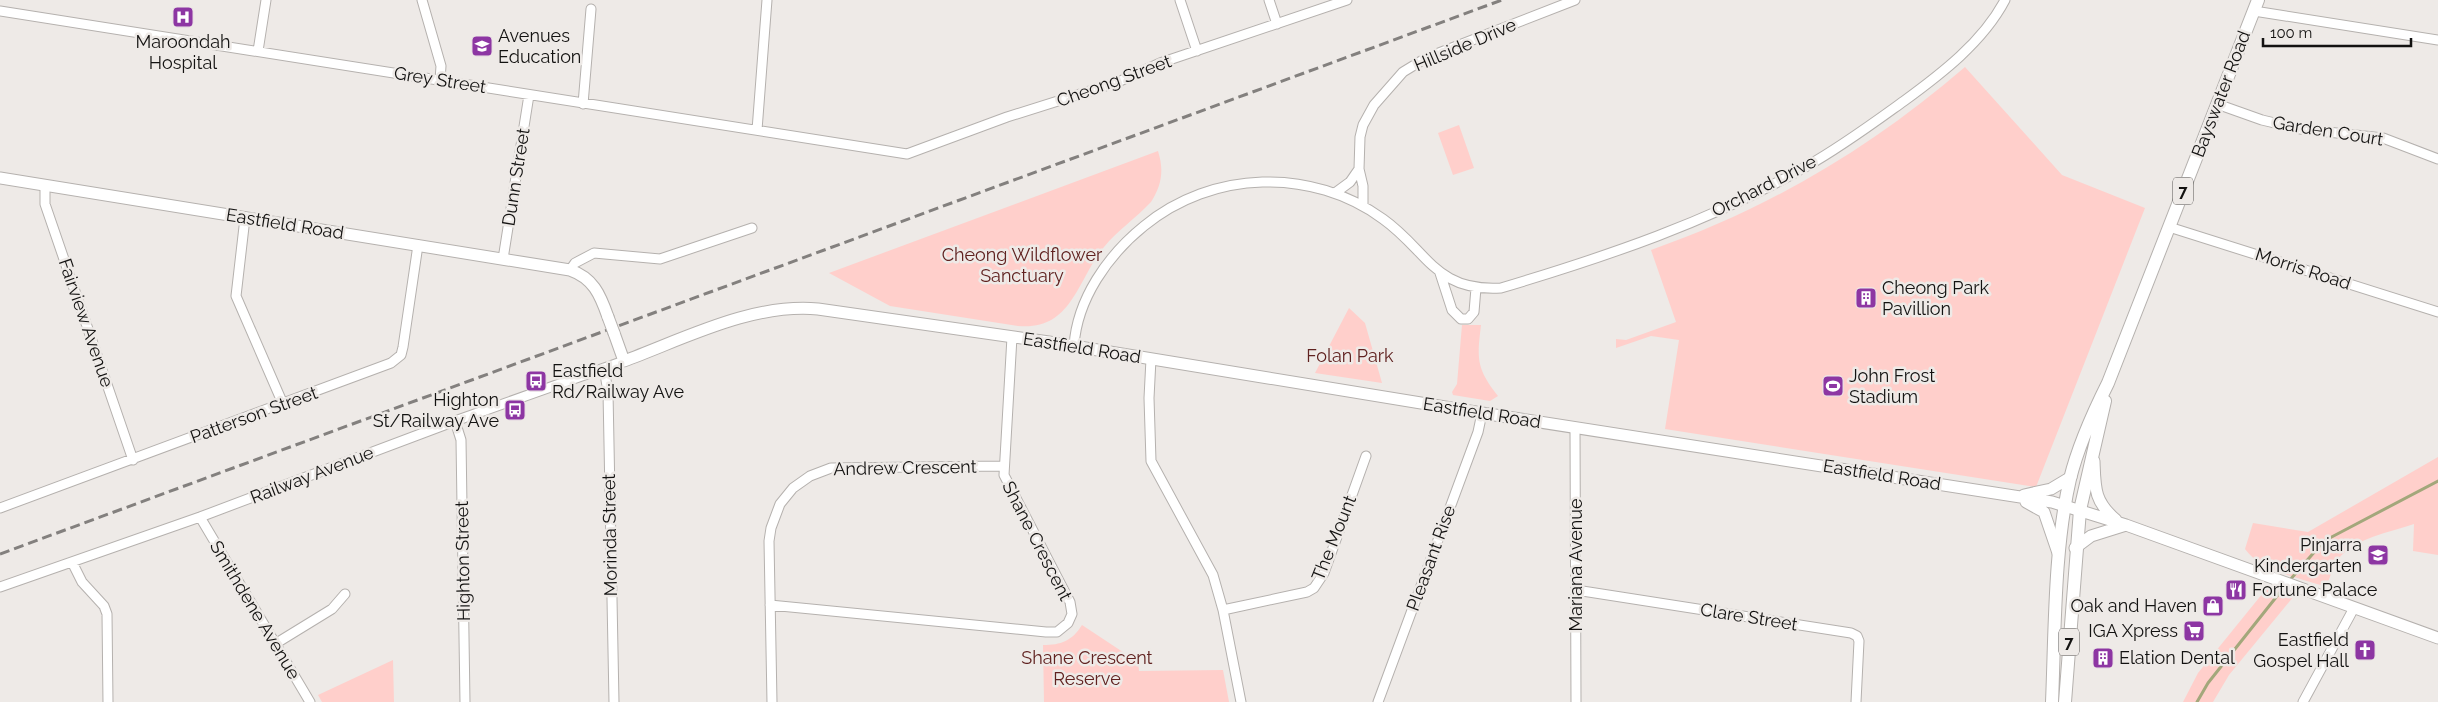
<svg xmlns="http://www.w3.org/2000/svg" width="2438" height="702" viewBox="0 0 2438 702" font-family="Raleway,sans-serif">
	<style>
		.green { fill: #ffcfcb }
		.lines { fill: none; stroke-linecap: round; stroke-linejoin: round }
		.stream { stroke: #a3a77b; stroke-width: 3 }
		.street-casing { stroke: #b5b1ae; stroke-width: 11 }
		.secondary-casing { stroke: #b5b1ae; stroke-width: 13 }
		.primary-casing { stroke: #b5b1ae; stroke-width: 14 }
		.street { stroke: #fff; stroke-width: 9 }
		.secondary { stroke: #fff; stroke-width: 11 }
		.primary { stroke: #fff; stroke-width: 12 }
		.rail { stroke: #83807e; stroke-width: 3; stroke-dasharray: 10 5; stroke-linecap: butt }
		.secondary-bridge-casing { stroke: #b5b1ae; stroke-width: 13; stroke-linecap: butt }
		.secondary-bridge { stroke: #fff; stroke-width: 11 }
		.labels { text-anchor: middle; stroke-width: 5; stroke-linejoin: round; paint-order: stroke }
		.shield { fill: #eeeae7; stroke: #555351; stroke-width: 1 }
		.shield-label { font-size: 16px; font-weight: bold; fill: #131211 }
		.poi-label { font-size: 18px; fill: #131211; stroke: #eeeae7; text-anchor: start }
		.street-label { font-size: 18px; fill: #131211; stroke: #eeeae7 }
		.park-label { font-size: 18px; fill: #602220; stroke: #eeeae7 }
	</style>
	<rect width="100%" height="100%" fill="#eeeae7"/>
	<!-- green -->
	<path class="green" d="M1965,67l97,108 83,33 -109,279 -371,-58 14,-89 -28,-4 -35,12v-9l10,1 50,-18 -25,-72c117,-41 220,-102 314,-183z
		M1459,125l15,43 -21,7 -15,-42z
		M1158,151c6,19 4,34 -7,51 -15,16 -33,28 -47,45 -27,33 -32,84 -86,79l-128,-20 -61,-33z
		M1349,308l16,15 17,60 -67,-10z
		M1462,325h19c-4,34 -5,43 17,71l-8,5 -37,-6 -1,-3 5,-8z
		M2438,457v98l-25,-4 1,-27c-24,8 -58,14 -75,34 -6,8 -9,20 -13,29 -25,-9 -65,-15 -81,-38l8,-26 55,9z
		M2271,587l23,9 -65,79 -16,27h-30l15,-29 69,-85z
		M1082,625l56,37 1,9 84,-1 6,32h-185l-1,-57c18,0 29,-4 39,-20z
		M393,660l1,42h-72l-4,-7z"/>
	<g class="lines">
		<!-- stream -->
		<path class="stream" d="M2289,581l35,-40 114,-60
			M2197,702l11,-19 77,-97"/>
		<!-- street casing -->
		<g class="street-casing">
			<path id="street" d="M422,0l19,66 -1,14
				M1180,0l17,51
				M1269,0l8,24
				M0,11l907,143 100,-37 111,-35 42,-19 187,-63
				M2254,11l184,29
				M258,51l8,-51
				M583,104l8,-95
				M2217,104l45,16 38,9 83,9 55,21
				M757,130l10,-130
				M1359,169l4,17v19
				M45,185v19l88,256
				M1335,193l15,-11 9,-13 1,-32 3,-12 11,-20 29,-33 23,-14 149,-58
				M245,218l-9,78 47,108
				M2169,227l269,85
				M503,259l26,-164
				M570,270l5,-7 19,-10 66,6 92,-31
				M1440,273l12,37 9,9h7l6,-7 2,-24
				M1074,346c3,-47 34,-91 70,-120 68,-56 168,-59 239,-7 45,32 52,73 118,69 104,-31 211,-67 306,-122 34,-19 65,-42 97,-65 37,-27 79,-59 101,-101
				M1151,359l-2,39 2,63 62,114 10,35 18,92
				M604,368l4,24 6,310
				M455,421l6,19 4,262
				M1575,428l1,274
				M0,508l391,-145 10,-8 2,-8 15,-102
				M200,517l110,185
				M72,562l10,20 22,24 3,8 1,88
				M0,587l200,-70 255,-96 169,-60
				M1576,590l275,43 6,3 2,5 -3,61
				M770,605l276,27h11l11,-9 4,-9 -2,-12 -66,-127 8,-138
				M1223,610l84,-18 7,-4 10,-15 42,-117
				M275,644l57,-35 13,-15
				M772,702l-3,-161 2,-13 9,-24 13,-16 17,-12 21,-8 172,-2
				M1378,702l100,-270 4,-19
				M2303,702l51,-94"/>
		</g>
		<!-- secondary casing -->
		<g class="secondary-casing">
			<path id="secondary" d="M0,178l570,92c23,8 30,24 38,47
				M614,333l10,28c62,-23 128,-58 194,-52l231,33 433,71 570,89 74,23 312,113
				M2094,461c1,27 0,40 22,59
				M2024,495l27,-6 20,-12
				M2026,502l18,10 14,41
				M2075,548l16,-12 35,-11"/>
		</g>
		<!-- primary casing -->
		<g class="primary-casing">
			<path id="primary" d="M2052,702c3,-71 2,-154 18,-223 8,-33 23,-66 38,-96l150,-383
				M2065,702l15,-192 25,-109"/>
		</g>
		<!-- street -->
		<use href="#street" class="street"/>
		<!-- secondary -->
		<use href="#secondary" class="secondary"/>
		<!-- primary -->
		<use href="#primary" class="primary"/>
		<!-- rail -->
		<path class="rail" d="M0,554l1502,-554"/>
		<!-- secondary-bridge casing -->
		<g class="secondary-bridge-casing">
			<path id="secondary-bridge" d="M608,317l6,16"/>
		</g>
		<!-- secondary-bridge -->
		<use href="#secondary-bridge" class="secondary-bridge"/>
	</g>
	<!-- icons -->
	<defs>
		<g id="hospital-square" transform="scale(1.125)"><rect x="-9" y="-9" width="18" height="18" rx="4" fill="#8d36a3" stroke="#eeeae7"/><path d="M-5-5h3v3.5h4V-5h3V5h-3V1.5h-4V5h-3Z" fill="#fff"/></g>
		<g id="school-square" transform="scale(1.125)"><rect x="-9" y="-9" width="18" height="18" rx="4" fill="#8d36a3" stroke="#eeeae7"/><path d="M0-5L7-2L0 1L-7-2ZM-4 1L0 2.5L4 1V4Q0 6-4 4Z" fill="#fff"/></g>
		<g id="building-square" transform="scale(1.125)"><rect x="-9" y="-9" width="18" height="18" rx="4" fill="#8d36a3" stroke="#eeeae7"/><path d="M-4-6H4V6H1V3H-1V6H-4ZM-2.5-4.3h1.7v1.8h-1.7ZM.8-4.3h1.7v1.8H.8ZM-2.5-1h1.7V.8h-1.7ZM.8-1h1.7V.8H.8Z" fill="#fff"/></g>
		<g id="bus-square" transform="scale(1.125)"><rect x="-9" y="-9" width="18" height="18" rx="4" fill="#8d36a3" stroke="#eeeae7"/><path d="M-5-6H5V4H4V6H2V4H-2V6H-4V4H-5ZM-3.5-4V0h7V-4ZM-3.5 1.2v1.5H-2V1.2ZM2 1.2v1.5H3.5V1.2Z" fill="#fff"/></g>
		<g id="stadium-square" transform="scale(1.125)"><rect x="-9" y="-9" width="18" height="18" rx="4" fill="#8d36a3" stroke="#eeeae7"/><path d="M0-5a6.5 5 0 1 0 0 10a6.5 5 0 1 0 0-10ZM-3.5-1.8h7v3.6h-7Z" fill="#fff"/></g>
		<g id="restaurant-square" transform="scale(1.125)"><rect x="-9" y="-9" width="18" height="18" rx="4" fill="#8d36a3" stroke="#eeeae7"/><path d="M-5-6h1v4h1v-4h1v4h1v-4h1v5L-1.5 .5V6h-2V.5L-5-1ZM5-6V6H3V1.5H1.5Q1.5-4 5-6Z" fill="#fff"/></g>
		<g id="shop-square" transform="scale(1.125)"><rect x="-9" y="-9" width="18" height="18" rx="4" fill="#8d36a3" stroke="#eeeae7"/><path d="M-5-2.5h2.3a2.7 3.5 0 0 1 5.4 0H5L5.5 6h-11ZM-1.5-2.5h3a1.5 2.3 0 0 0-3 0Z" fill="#fff"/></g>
		<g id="supermarket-square" transform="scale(1.125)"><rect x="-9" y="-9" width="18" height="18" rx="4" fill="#8d36a3" stroke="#eeeae7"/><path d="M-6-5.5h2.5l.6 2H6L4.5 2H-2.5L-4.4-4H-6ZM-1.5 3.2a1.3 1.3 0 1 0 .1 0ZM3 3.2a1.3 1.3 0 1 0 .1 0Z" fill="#fff"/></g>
		<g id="church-square" transform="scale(1.125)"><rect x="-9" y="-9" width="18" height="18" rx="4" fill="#8d36a3" stroke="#eeeae7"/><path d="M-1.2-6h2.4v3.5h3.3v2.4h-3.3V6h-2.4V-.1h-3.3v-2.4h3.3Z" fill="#fff"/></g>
	</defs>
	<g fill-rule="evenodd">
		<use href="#hospital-square" x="183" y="17"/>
		<use href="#school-square" x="482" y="46"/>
		<use href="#building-square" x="1866" y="298"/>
		<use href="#bus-square" x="536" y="381"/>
		<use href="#stadium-square" x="1833" y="386"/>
		<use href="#bus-square" x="515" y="410"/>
		<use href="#school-square" x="2378" y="555"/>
		<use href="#restaurant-square" x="2236" y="590"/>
		<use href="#shop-square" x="2213" y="606"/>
		<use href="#supermarket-square" x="2194" y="631"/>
		<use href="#church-square" x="2365" y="650"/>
		<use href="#building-square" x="2103" y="658"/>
	</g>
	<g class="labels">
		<!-- shield labels -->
		<g class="shield">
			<rect x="2173" y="177.5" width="20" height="27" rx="4"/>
			<rect x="2059" y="628.5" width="20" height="27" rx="4"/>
		</g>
		<g class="shield-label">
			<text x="2183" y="197">7</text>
			<text x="2069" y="648">7</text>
		</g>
		<!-- poi labels -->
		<g class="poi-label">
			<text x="498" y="42">Avenues<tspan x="498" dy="21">Education</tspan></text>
			<text x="183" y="48" text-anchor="middle">Maroondah<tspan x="183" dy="21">Hospital</tspan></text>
			<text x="1882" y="294">Cheong Park<tspan x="1882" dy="21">Pavillion</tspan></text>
			<text x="552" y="377">Eastfield<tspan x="552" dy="21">Rd/Railway Ave</tspan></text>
			<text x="1849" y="382">John Frost<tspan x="1849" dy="21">Stadium</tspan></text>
			<text x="499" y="406" text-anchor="end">Highton<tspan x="499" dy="21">St/Railway Ave</tspan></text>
			<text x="2362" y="551" text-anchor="end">Pinjarra<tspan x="2362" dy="21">Kindergarten</tspan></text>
			<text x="2252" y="596">Fortune Palace</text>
			<text x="2197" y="612" text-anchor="end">Oak and Haven</text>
			<text x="2178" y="637" text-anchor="end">IGA Xpress</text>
			<text x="2349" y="646" text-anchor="end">Eastfield<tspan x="2349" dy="21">Gospel Hall</tspan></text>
			<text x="2119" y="664">Elation Dental</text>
		</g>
		<!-- street labels -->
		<g class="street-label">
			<text transform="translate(1465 45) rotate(-23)" y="6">Hillside Drive</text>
			<text transform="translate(440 80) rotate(9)" y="6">Grey Street</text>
			<text transform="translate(1114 81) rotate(-20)" y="6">Cheong Street</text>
			<text transform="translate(2221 94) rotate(-69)" y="6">Bayswater Road</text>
			<text transform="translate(2328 131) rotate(9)" y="6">Garden Court</text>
			<text transform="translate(516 177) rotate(-81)" y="6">Dunn Street</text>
			<text transform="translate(1764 186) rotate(-27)" y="6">Orchard Drive</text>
			<text transform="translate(285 224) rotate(9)" y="6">Eastfield Road</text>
			<text transform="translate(2303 269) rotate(18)" y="6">Morris Road</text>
			<text transform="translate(86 323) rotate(71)" y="6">Fairview Avenue</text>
			<text transform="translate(1082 348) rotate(9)" y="6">Eastfield Road</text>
			<text transform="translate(1482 413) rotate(9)" y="6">Eastfield Road</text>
			<text transform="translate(254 415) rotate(-20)" y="6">Patterson Street</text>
			<text transform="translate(905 468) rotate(-1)" y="6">Andrew Crescent</text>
			<text transform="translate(312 475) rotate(-21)" y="6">Railway Avenue</text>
			<text transform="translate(1882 475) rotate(9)" y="6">Eastfield Road</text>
			<text transform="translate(610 535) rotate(-91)" y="6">Morinda Street</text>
			<text transform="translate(1334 538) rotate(-68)" y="6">The Mount</text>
			<text transform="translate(1037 541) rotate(63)" y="6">Shane Crescent</text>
			<text transform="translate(1431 558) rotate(-70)" y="6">Pleasant Rise</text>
			<text transform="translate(463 561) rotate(-91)" y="6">Highton Street</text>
			<text transform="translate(1576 565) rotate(-90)" y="6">Mariana Avenue</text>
			<text transform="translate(255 610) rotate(59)" y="6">Smithdene Avenue</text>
			<text transform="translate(1749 617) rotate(9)" y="6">Clare Street</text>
		</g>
		<!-- park labels -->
		<g class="park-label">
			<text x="1022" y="261">Cheong Wildflower<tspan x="1022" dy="21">Sanctuary</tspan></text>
			<text x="1350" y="362">Folan Park</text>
			<text x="1087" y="664">Shane Crescent<tspan x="1087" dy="21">Reserve</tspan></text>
		</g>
	</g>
	<!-- scale -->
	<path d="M2263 38v8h148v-8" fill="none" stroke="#131211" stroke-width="2.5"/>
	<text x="2270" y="38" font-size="15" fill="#131211" stroke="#eeeae7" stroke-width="4" paint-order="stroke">100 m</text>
</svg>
